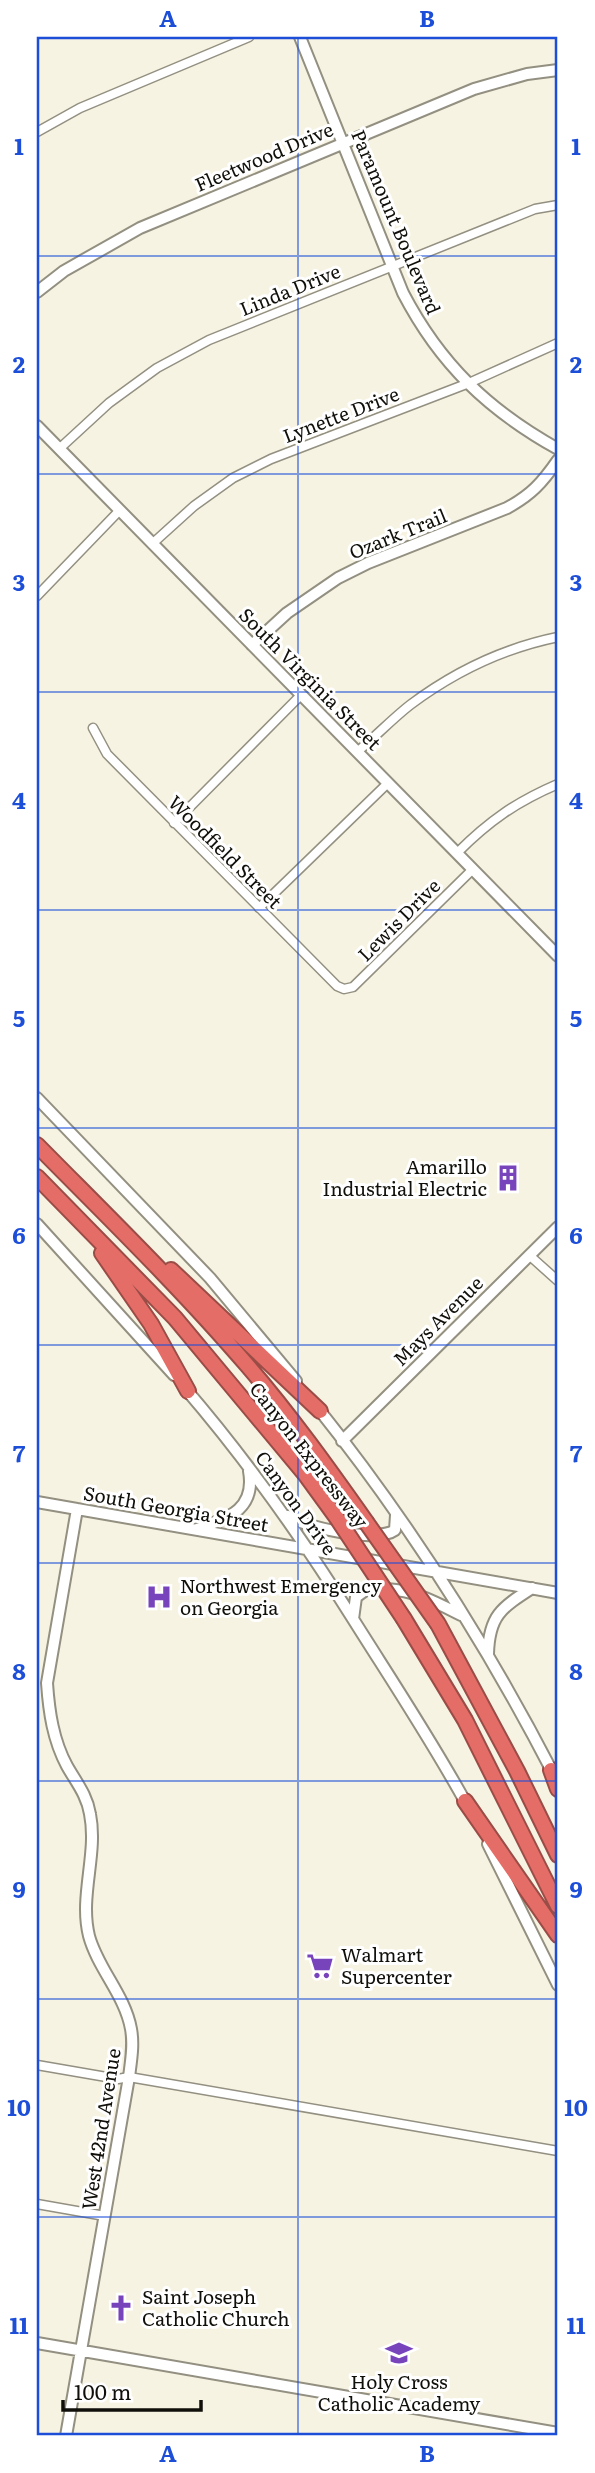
<svg xmlns="http://www.w3.org/2000/svg" width="595" height="2473" viewBox="0 0 595 2473" font-family="Literata,serif">
	<style>
		.lines { fill: none; stroke-linecap: round; stroke-linejoin: round }
		.street-casing { stroke: #939081; stroke-width: 11 }
		.secondary-casing { stroke: #939081; stroke-width: 14 }
		.highway-casing { stroke: #9a4c46; stroke-width: 18 }
		.street { stroke: #fff; stroke-width: 8 }
		.secondary { stroke: #fff; stroke-width: 10 }
		.highway { stroke: #e56d67; stroke-width: 14 }
		.highway-bridge-casing { stroke: #9a4c46; stroke-width: 18; stroke-linecap: butt }
		.highway-bridge { stroke: #e56d67; stroke-width: 14 }
		.grid { fill: none; stroke: #1d4ed8; stroke-width: 2; stroke-opacity: 0.55 }
		.labels { text-anchor: middle; stroke-width: 6; stroke-linejoin: round; paint-order: stroke }
		.street-label { font-size: 19px; fill: #100f0a; stroke: #fff }
		.poi-label { font-size: 19px; fill: #100f0a; stroke: #fff; text-anchor: start }
		.neatline { fill: none; stroke: #1d4ed8; stroke-width: 2.5 }
		.grid-label { font-size: 23px; text-anchor: middle; font-weight: bold; fill: #1d4ed8 }
	</style>
	<rect width="100%" height="100%" fill="#f7f3e3"/>
	<g class="lines">
		<!-- street casing -->
		<g class="street-casing">
			<path id="street" d="M37,132l43,-24 169,-71
				M59,449l50,-46 48,-35 52,-28 326,-131 23,-4
				M152,544l42,-38 39,-28 38,-19 198,-76 89,-40
				M37,596l82,-85
				M93,728l14,26 230,232 7,3 9,-2 120,-118
				M357,752c18,-15 35,-33 53,-47 44,-33 94,-57 148,-68
				M174,823l127,-128
				M457,853c32,-32 59,-51 101,-69
				M259,908l129,-125
				M529,1255l29,26
				M37,2065l81,14 11,-2 429,74
				M37,2204l68,12"/>
		</g>
		<!-- secondary casing -->
		<g class="secondary-casing">
			<path id="secondary" d="M300,37l103,256c37,71 85,117 155,156
				M37,292l27,-21 76,-43 334,-139 53,-15 31,-4
				M37,426l521,530
				M252,645l35,-32 51,-35 30,-15 139,-55c24,-13 35,-25 51,-48
				M37,1098l173,180 86,103
				M37,1224l137,151
				M184,1387c63,73 118,151 169,232 39,62 79,122 114,186
				M317,1407c91,114 170,238 237,368
				M342,1441l216,-214
				M37,1502l521,91
				M288,1516c18,12 89,27 107,14l1,-15
				M197,1529c31,-11 59,-19 52,-58
				M353,1619l3,-22 11,-8c42,-2 58,8 94,26
				M488,1654c1,-38 13,-46 44,-66
				M488,1844l70,141
				M37,2343l521,90
				M66,2436l63,-359c2,-16 5,-32 2,-48 -6,-34 -33,-60 -42,-93 -10,-40 9,-82 1,-122 -3,-19 -14,-32 -23,-48 -14,-26 -18,-54 -20,-83l30,-174"/>
		</g>
		<!-- highway casing -->
		<g class="highway-casing">
			<path id="highway" d="M37,1145c71,72 144,143 210,220 43,50 81,103 119,157
				M37,1177l138,141 130,156 32,44
				M102,1253l49,71 37,67
				M171,1270l149,141
				M404,1619l61,101 93,186
				M438,1624l79,147 41,84
				M551,1770l7,19
				M465,1801l93,134"/>
		</g>
		<!-- street -->
		<use href="#street" class="street"/>
		<!-- secondary -->
		<use href="#secondary" class="secondary"/>
		<!-- highway -->
		<use href="#highway" class="highway"/>
		<!-- highway-bridge casing -->
		<g class="highway-bridge-casing">
			<path id="highway-bridge" d="M337,1518l67,101
				M366,1522l72,102"/>
		</g>
		<!-- highway-bridge -->
		<use href="#highway-bridge" class="highway-bridge"/>
	</g>
	<!-- grid -->
	<path class="grid" d="M298,37v2399M37,256h521M37,474h521M37,692h521M37,910h521M37,1128h521M37,1345h521M37,1563h521M37,1781h521M37,1999h521M37,2217h521"/>
	<!-- icons -->
	<defs>
		<g id="building-bare" transform="scale(2.1)"><path d="M-4-6H4V6H1V3H-1V6H-4ZM-2.5-4.3h1.7v1.8h-1.7ZM.8-4.3h1.7v1.8H.8ZM-2.5-1h1.7V.8h-1.7ZM.8-1h1.7V.8H.8Z" fill="#7844bc" stroke="#fff" stroke-width="2.5" paint-order="stroke"/></g>
		<g id="hospital-bare" transform="scale(2.1)"><path d="M-5-5h3v3.5h4V-5h3V5h-3V1.5h-4V5h-3Z" fill="#7844bc" stroke="#fff" stroke-width="2.5" paint-order="stroke"/></g>
		<g id="supermarket-bare" transform="scale(2.1)"><path d="M-6-5.5h2.5l.6 2H6L4.5 2H-2.5L-4.4-4H-6ZM-1.5 3.2a1.3 1.3 0 1 0 .1 0ZM3 3.2a1.3 1.3 0 1 0 .1 0Z" fill="#7844bc" stroke="#fff" stroke-width="2.5" paint-order="stroke"/></g>
		<g id="church-bare" transform="scale(2.1)"><path d="M-1.2-6h2.4v3.5h3.3v2.4h-3.3V6h-2.4V-.1h-3.3v-2.4h3.3Z" fill="#7844bc" stroke="#fff" stroke-width="2.5" paint-order="stroke"/></g>
		<g id="school-bare" transform="scale(2.1)"><path d="M0-5L7-2L0 1L-7-2ZM-4 1L0 2.5L4 1V4Q0 6-4 4Z" fill="#7844bc" stroke="#fff" stroke-width="2.5" paint-order="stroke"/></g>
	</defs>
	<g fill-rule="evenodd">
		<use href="#building-bare" x="508" y="1178"/>
		<use href="#hospital-bare" x="159" y="1597"/>
		<use href="#supermarket-bare" x="320" y="1966"/>
		<use href="#church-bare" x="121" y="2308"/>
		<use href="#school-bare" x="399" y="2353"/>
	</g>
	<g class="labels">
		<!-- street labels -->
		<g class="street-label">
			<text transform="translate(264 157) rotate(-23)" y="7">Fleetwood Drive</text>
			<text transform="translate(396 222) rotate(67)" y="7">Paramount Boulevard</text>
			<text transform="translate(290 290) rotate(-22)" y="7">Linda Drive</text>
			<text transform="translate(341 415) rotate(-21)" y="7">Lynette Drive</text>
			<text transform="translate(398 534) rotate(-22)" y="7">Ozark Trail</text>
			<text transform="translate(310 679) rotate(45)" y="7">South Virginia Street</text>
			<text transform="translate(225 852) rotate(45)" y="7">Woodfield Street</text>
			<text transform="translate(399 920) rotate(-45)" y="7">Lewis Drive</text>
			<text transform="translate(438 1321) rotate(-45)" y="7">Mays Avenue</text>
			<text transform="translate(309 1455) rotate(52)" y="7">Canyon Expressway</text>
			<text transform="translate(296 1503) rotate(54)" y="7">Canyon Drive</text>
			<text transform="translate(176 1509) rotate(10)" y="7">South Georgia Street</text>
			<text transform="translate(101 2129) rotate(-81)" y="7">West 42nd Avenue</text>
		</g>
		<!-- poi labels -->
		<g class="poi-label">
			<text x="487" y="1174" text-anchor="end">Amarillo<tspan x="487" dy="22">Industrial Electric</tspan></text>
			<text x="180" y="1593">Northwest Emergency<tspan x="180" dy="22">on Georgia</tspan></text>
			<text x="341" y="1962">Walmart<tspan x="341" dy="22">Supercenter</tspan></text>
			<text x="142" y="2304">Saint Joseph<tspan x="142" dy="22">Catholic Church</tspan></text>
			<text x="399" y="2389" text-anchor="middle">Holy Cross<tspan x="399" dy="22">Catholic Academy</tspan></text>
		</g>
	</g>
	<!-- border -->
	<rect width="595" height="2473" fill="none" stroke="#ffffff" stroke-width="77"/>
	<!-- scale -->
	<path d="M63 2400v10h138v-10" fill="none" stroke="#100f0a" stroke-width="3.5"/>
	<text x="74" y="2400" font-size="21" fill="#100f0a" stroke="#ffffff" stroke-width="5" paint-order="stroke">100 m</text>
	<rect x="38" y="38" width="518" height="2396" class="neatline"/>
	<g class="grid-label">
		<text x="168" y="27">A</text>
		<text x="427" y="27">B</text>
		<text x="19" y="155">1</text>
		<text x="576" y="155">1</text>
		<text x="19" y="373">2</text>
		<text x="576" y="373">2</text>
		<text x="19" y="591">3</text>
		<text x="576" y="591">3</text>
		<text x="19" y="809">4</text>
		<text x="576" y="809">4</text>
		<text x="19" y="1027">5</text>
		<text x="576" y="1027">5</text>
		<text x="19" y="1244">6</text>
		<text x="576" y="1244">6</text>
		<text x="19" y="1462">7</text>
		<text x="576" y="1462">7</text>
		<text x="19" y="1680">8</text>
		<text x="576" y="1680">8</text>
		<text x="19" y="1898">9</text>
		<text x="576" y="1898">9</text>
		<text x="19" y="2116">10</text>
		<text x="576" y="2116">10</text>
		<text x="19" y="2334">11</text>
		<text x="576" y="2334">11</text>
		<text x="168" y="2462">A</text>
		<text x="427" y="2462">B</text>
	</g>
</svg>
